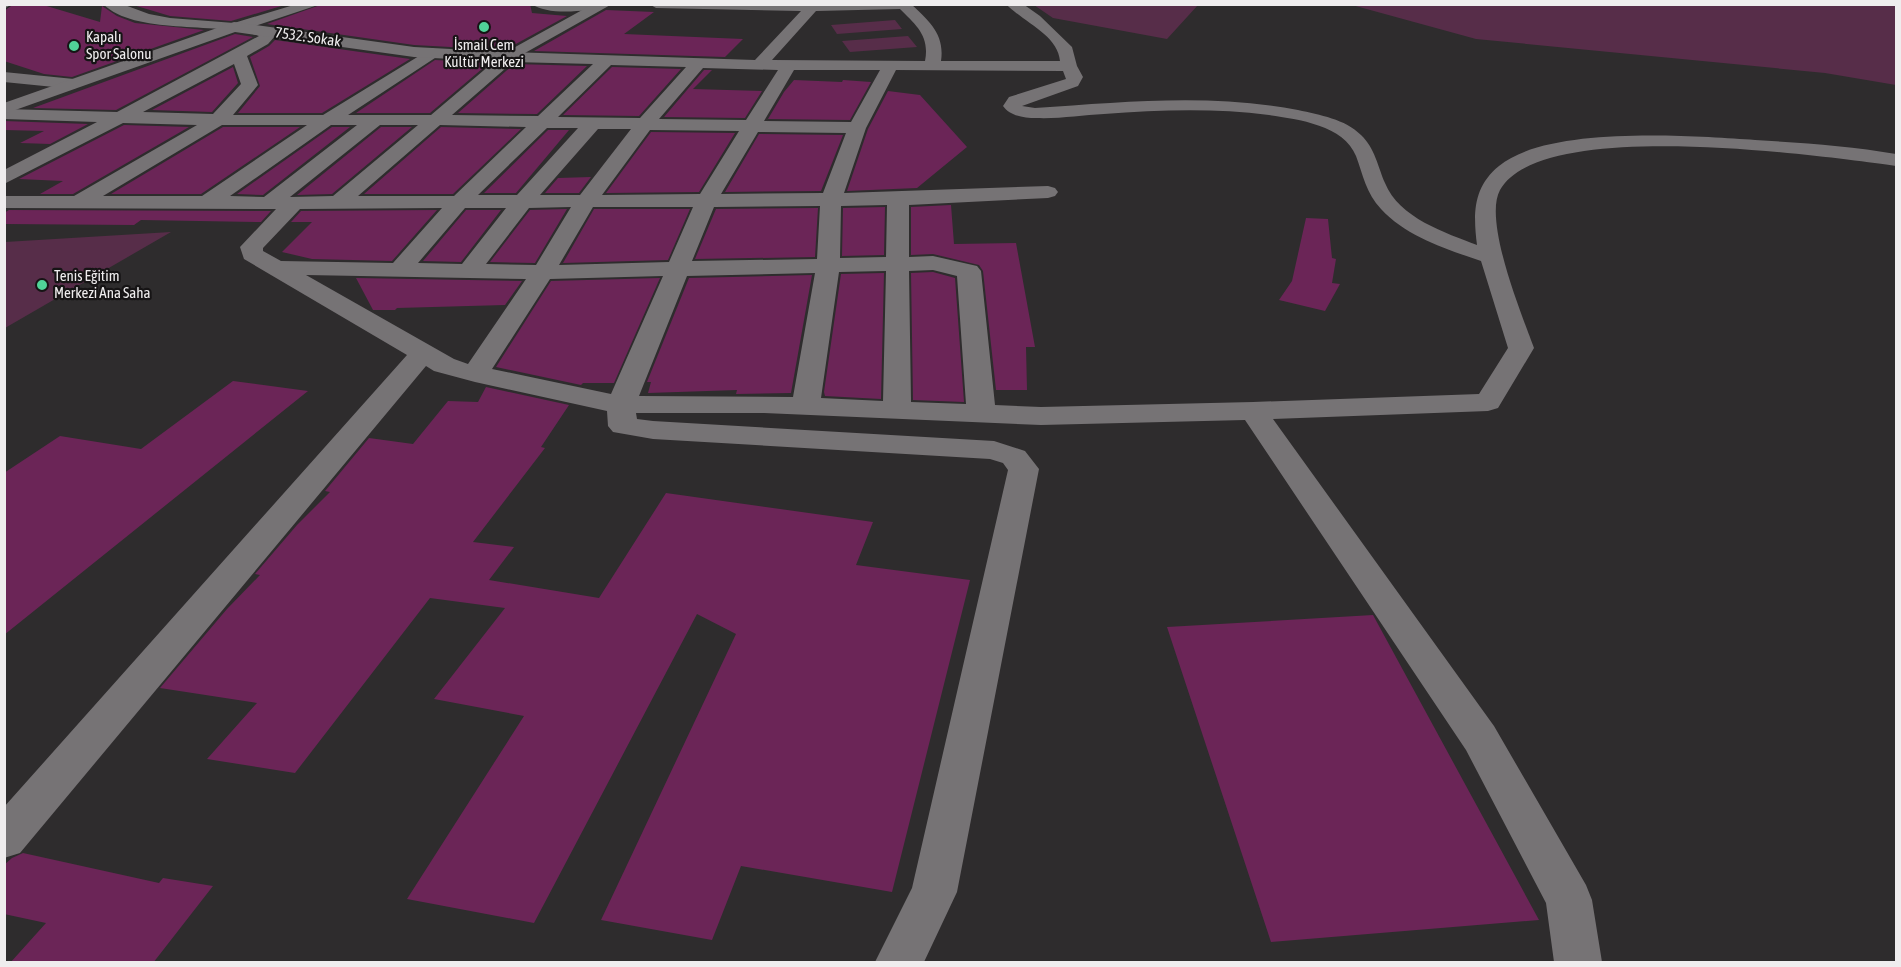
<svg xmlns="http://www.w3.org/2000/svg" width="1901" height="967" viewBox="0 0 1901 967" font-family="'Asap Condensed',sans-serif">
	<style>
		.green { fill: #572d49 }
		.building { fill: #6b2557 }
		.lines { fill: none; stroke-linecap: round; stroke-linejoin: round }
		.street { fill: #767375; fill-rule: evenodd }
		.secondary { fill: #767375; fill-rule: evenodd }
		.poi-dot { fill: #50d398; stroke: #161415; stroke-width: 2 }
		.labels { text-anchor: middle; stroke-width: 4.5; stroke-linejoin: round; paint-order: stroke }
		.far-poi-label { font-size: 15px; fill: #efedee; stroke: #161415; text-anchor: start }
		.far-street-label { font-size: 15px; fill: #efedee; stroke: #161415 }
	</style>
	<rect width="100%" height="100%" fill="#2e2c2d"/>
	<!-- green -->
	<path class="green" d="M1034,5h164l-31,34 -114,-21z
		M1352,5h544v80l-71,-12 -349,-34z
		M895,20l7,9 -65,5 -6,-9z
		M908,36l9,11 -67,5 -8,-11z
		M171,232l-166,96v-86z"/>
	<!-- building -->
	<path class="building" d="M14,4h26l60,18 2,-16 15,10 18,7 69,7 -132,47 -28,-3 -40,-13v-50z
		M130,4h158l-57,17 -61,-5z
		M323,4h207l2,9 35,3 -62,34 -91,-5 -147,-21z
		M606,10l48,2 -30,22 119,5 -18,18 -191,-6z
		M235,34l18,3 -137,73 -83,-2z
		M275,40l135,19 -88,54h-84l22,-27 -10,-29 19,-11z
		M435,60l54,3 -59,50h-74z
		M514,64l73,2 -50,48 -79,-1z
		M233,67l5,16 -26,29 -60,-2z
		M612,67l69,2 -42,47 -76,-1z
		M704,70h8l-19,19 69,2 -17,27 -81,-1z
		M794,80l48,2 1,-2 28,2 -21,38 -82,-1 16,-27z
		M888,91l32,4 47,52 -50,41 -70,3 21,-62z
		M4,121l84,3 -38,20 -30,-1 24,-12 -40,-1z
		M124,125l65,2 -116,67h-33l23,-13 -44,-2z
		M223,127h77l-99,67h-90z
		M332,127h18l-87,68 -26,-1z
		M381,127h31l-80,67 -35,1z
		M441,127l80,2 -68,65h-89z
		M548,130h21l-53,63h-32z
		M651,132l84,1 -36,59 -93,1z
		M759,134l84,1 -22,56 -96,1z
		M591,177l-12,16h-34l13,-15z
		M951,205l3,39 62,-1 19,104h-9l1,43h-31l-13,-119 -4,-6 -46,-11 -22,1v-48z
		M885,207l-1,48 -42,1 1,-48z
		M818,208l-3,49 -120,2 21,-50z
		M567,209l-32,54 -45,-1 40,-52z
		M594,209h96l-22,51 -105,3z
		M9,210l262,1 -10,11 -120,-2 -7,5 -130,-1v-11z
		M437,210l-45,51 -80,-2 -30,-7 30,-30h-21l10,-11z
		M466,210h35l-40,52 -38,-1z
		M1306,218l22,1 4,39 4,1 -4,24 8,1 -15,27 -46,-11 13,-19z
		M933,272l22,6 9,124 -51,-2 -2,-127z
		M884,273l-3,126 -56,-3 -1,-4 17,-118z
		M812,275l-21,118 -55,1 1,-4 -89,3 3,-11h-4l42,-104z
		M356,278l166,3 -17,24 -108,3 -2,2h-22z
		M660,278l-46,105h-31l-2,2 -85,-18 55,-86z
		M233,381l75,10 -304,244v-162l56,-37 81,13z
		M486,387l83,18 -28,42 4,1 -72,94 41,5 -25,33 110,18 67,-105 207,29 -17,43 114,15 -78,312 -151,-26 -29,74 -111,-20 135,-286 -39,-20 -163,309 -127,-24 117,-183 -90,-17 71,-91 -75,-10 -135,175 -88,-14 50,-56 -97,-15 67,-79 33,-34 -5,-1 42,-49 33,-33 -5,-1 44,-53 44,6 35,-43 30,1z
		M1373,615l166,305 -268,22 -104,-315z
		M23,853l136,30 4,-5 50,8 -60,77h-143l36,-40 -42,-9v-49l8,-7z"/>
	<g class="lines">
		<!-- street -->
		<path class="street" d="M4,4h8l-8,5z
			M103,4h19l27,10 21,4 64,5 63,-19h24l-66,22 19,6 2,3 -8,9 -21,12 11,29 -25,30h90l109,-67 6,2 2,3 -2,3 -90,59h83l72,-61 6,-2 246,8 46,-49 -145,-3 -7,-4h262c18,17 34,30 30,57h119c-2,-26 -37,-39 -54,-57h17l17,12 32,31 5,19 6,11 -5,9 -56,20 13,2c88,-6 176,-15 263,2 22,5 47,9 63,25 14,13 17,32 24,48 14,35 61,50 92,62 -4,-31 -4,-58 22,-79 49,-41 194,-30 256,-26 48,3 95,6 141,14v12c-74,-10 -355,-50 -396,24 -17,31 22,125 34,158l-36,60 -10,3 -215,8 221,307 92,159 6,15 10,62h-48l-8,-59 -80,-153 -221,-330 -204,5 -277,-12h-128l1,6 16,2 341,20 31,10 14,18 -82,423 -33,70h-49l37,-74 96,-418 -5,-7 -13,-4 -337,-20 -40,-7 -5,-6 -1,-15 -132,-29 -41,-11 -8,-5 -406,487 -16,5v-51l403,-452 -163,-96 -4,-12 36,-38 -272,-1v-12h70l123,-71 -74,-2 -119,61v-14l93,-48 -93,-3v-10l113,3 142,-76c-41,-15 -123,0 -156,-32zM900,9c16,16 30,27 25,52l-153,-1 44,-49zM513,62l80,2 -55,52 -86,-1zM234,64l7,20 -28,30 -70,-2zM611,65l75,2 -46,51 -82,-1zM703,68l75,2 -32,50 -87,-1zM794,70h86l-29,52 -87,-1zM896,70l167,1 3,8 -57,18 -6,9c7,10 21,12 33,12 23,1 46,-3 68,-4 55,-4 110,-6 165,1 28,4 75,10 87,41 7,19 10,37 25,53 26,28 65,40 100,52l27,87 -29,46 -226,8 -212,5 -46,-2 -14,-134 -4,-5 -44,-10 -24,1v-52l139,-7 7,-2 3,-4 -3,-4 -7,-2 -204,7 22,-65zM222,125h85l-105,71h-99zM331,125h26l-93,72 -34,-1zM380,125h38l-85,71 -43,1zM440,125l86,2 -72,69h-96zM547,128h31l-61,67h-39zM598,129h33l-51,66h-40zM650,130l89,1 -39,63 -98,1zM758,132l88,1 -23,60 -102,1zM887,205l-1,52 -46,1 1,-52zM820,206l-3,53 -125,2 22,-54zM571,207l-35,58 -50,-1 43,-56zM593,207h100l-24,55 -110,3zM442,208l-49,55 -112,-2 -18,-10v-3l37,-39zM465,208h41l-44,56 -44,-1zM933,270l24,6 9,128 -55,-2 -2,-131zM886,271l-3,130 -62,-3 18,-126zM815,273l-22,124 -154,-1 48,-120zM306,275l220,4 -58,85 -14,-5zM663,276l-52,118 -119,-25 58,-90z
			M532,4h76l-2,3c-18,4 -59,9 -74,-3z
			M4,72l70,7 8,5 -8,5 -70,-7z"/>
		<!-- secondary -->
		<path class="secondary" d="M593,4h19l-103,58 -95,-5 -179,-25 -231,82v-11l230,-81 180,25 92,5z"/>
	</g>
	<!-- markers -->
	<g class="poi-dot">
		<circle cx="484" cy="27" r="6"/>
		<circle cx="74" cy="46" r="6"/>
		<circle cx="42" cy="285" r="6"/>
	</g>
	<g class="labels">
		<!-- far-poi labels -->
		<g class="far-poi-label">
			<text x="86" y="42">Kapalı<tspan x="86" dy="17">Spor Salonu</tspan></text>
			<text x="484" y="50" text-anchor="middle">İsmail Cem<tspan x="484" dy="17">Kültür Merkezi</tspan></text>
			<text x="54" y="281">Tenis Eğitim<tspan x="54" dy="17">Merkezi Ana Saha</tspan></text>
		</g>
		<!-- far-street labels -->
		<g class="far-street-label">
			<text transform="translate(308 37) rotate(8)" y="5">7532. Sokak</text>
		</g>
	</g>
	<!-- border -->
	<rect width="1901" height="967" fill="none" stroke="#efedee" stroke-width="12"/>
</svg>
